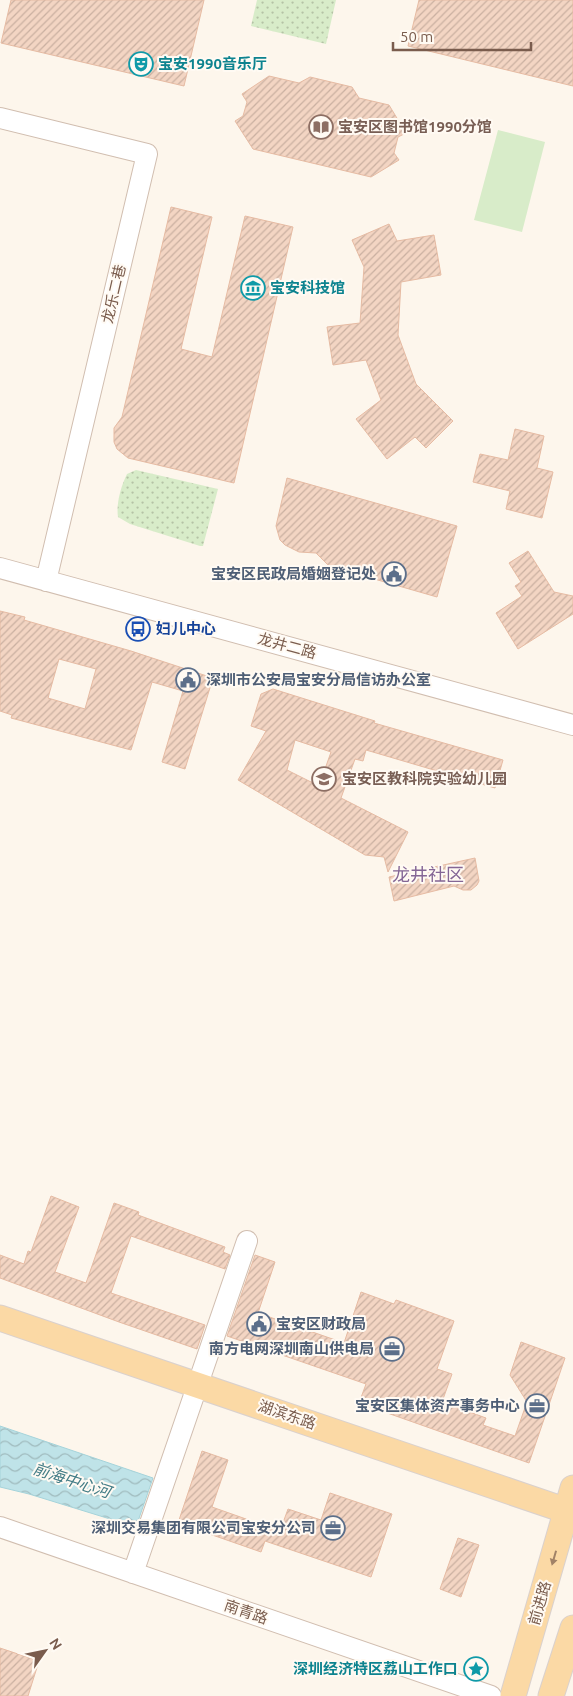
<svg xmlns="http://www.w3.org/2000/svg" width="573" height="1696" viewBox="0 0 573 1696" font-family="Ubuntu,'Noto Sans SC',sans-serif">
	<style>
		.grass { fill: url(#grass-dots) }
		.pitch { fill: #d8ecc9 }
		.water { fill: url(#water-waves); stroke: #a5d3da }
		.building { fill: url(#building-hatch); stroke: #e6bba3; fill-rule: evenodd }
		.lines { fill: none; stroke-linecap: round; stroke-linejoin: round }
		.minor-casing { stroke: #d1beb0; stroke-width: 22 }
		.major-casing { stroke: #dad1cd; stroke-width: 27 }
		.minor { stroke: #fff; stroke-width: 20 }
		.major { stroke: #fbd9a5; stroke-width: 25 }
		.oneway { fill: #a18267 }
		.labels { text-anchor: middle; stroke-width: 4; stroke-linejoin: round; paint-order: stroke }
		.culture-label { font-size: 15px; font-weight: bold; fill: #0d838f; stroke: #fffaf3; text-anchor: start }
		.education-label { font-size: 15px; font-weight: bold; fill: #785e54; stroke: #fffaf3; text-anchor: start }
		.street-label { font-size: 15px; fill: #7a5c4d; stroke: #fffaf3 }
		.service-label { font-size: 15px; font-weight: bold; fill: #4e5e75; stroke: #fffaf3; text-anchor: end }
		.transit-label { font-size: 15px; font-weight: bold; fill: #164399; stroke: #fffaf3; text-anchor: start }
		.water-label { font-size: 16px; font-style: italic; fill: #437c86; stroke: #fffaf3 }
		.quarter-label { font-size: 18px; fill: #846695; stroke: #fffaf3 }
	</style>
	<defs>
		<pattern id="grass-dots" width="8" height="8" patternUnits="userSpaceOnUse" patternTransform="scale(1.25)"><rect width="8" height="8" fill="#d8ecc9"/><path d="M2 2h.1M6 6h.1" fill="none" stroke="#b4c2a5" stroke-width="1.8" stroke-linecap="round"/></pattern>
		<pattern id="water-waves" width="16" height="10" patternUnits="userSpaceOnUse" patternTransform="scale(1.25)"><rect width="16" height="10" fill="#bfe3e8"/><path d="M0 5q4-4 8 0t8 0" fill="none" stroke="#a0bbbe"/></pattern>
		<pattern id="building-hatch" width="6" height="6" patternUnits="userSpaceOnUse" patternTransform="scale(1.25)"><rect width="6" height="6" fill="#f3d5c3"/><path d="M-1 1l2-2M0 6l6-6M5 7l2-2" fill="none" stroke="#cab0a1"/></pattern>
	</defs>
	<rect width="100%" height="100%" fill="#fdf6ec"/>
	<!-- grass -->
	<path class="grass" d="M257,0h79l-10,44 -75,-18z
		M136,470l82,19 -15,57h-3l-70,-22 -12,-7c-2,-13 3,-31 9,-43z"/>
	<!-- pitch -->
	<path class="pitch" d="M498,130l47,12 -23,90 -48,-12z"/>
	<!-- water -->
	<path class="water" d="M0,1426l153,52 -17,49 -107,-33 -29,-7z"/>
	<!-- building -->
	<path class="building" d="M11,0h193l-20,86 -183,-43z
		M419,0h154v86l-165,-40z
		M269,76l30,7 11,-6 42,10 7,11 30,7 17,28 -8,4 -4,16 5,7 -28,17 -118,-28 -18,-28 8,-5 4,-14 -5,-8z
		M171,207l41,10 -31,132 31,8 33,-141 48,11 -59,256 -106,-25 -11,-9 -3,-7v-14l8,-11z
		M389,224l8,17 37,-6 7,40 -40,7 -3,53 18,49 37,37 -27,27 -11,-11 -28,22 -31,-40 25,-19 -15,-40 -33,5 -6,-38 33,-4 4,-56 -12,-27z
		M515,429l29,7 -7,32 16,4 -11,46 -36,-9 4,-18 -37,-9 7,-28 28,6z
		M287,478l170,48 -20,71 -108,-31 -13,-13 -17,-1 -14,-7 -5,-5 -4,-14z
		M528,551l26,41 19,4v18l-55,35 -22,-36 26,-17 -7,-10 6,-4 -12,-19z
		M0,611l25,6 -1,3 107,31 82,27 -28,91 -23,-7 21,-71 -31,-9 -21,68 -120,-32 1,-3 -12,-4zM59,659l37,10 -11,40 -37,-11z
		M273,689l102,32 -1,2 129,37 -8,28 -129,-38 -3,11 -8,-2 -14,39 67,34 -20,40 -4,-15 -19,-2 -127,-75 28,-49 -15,-5 10,-32zM295,740l36,12 -12,34 -32,-16z
		M475,858l4,23 -2,4 -6,5h-8l-9,-4 -60,15 -5,-24z
		M51,1196l28,11 -24,65 31,11 28,-80 25,9 -1,3 87,32 -2,5 7,3 -5,14 -94,-33 -20,57 94,32 -8,24 -78,-27 -119,-44v-23l24,9 4,-13 3,1z
		M255,1255l20,7 -17,51 86,30 17,-51 33,12 2,-4 58,21 -17,48 15,5 -10,28 44,16 -3,7 32,11 12,-34 -17,-27 11,-33 44,16 -36,105 -170,-60 7,-19 -139,-48z
		M202,1451l26,9 -16,47 68,24 8,-22 33,11 9,-27 62,21 -21,63 -106,-36 -4,11 -83,-29z
		M458,1538l21,7 -18,52 -21,-8z
		M0,1648l39,13 -11,35h-28z"/>
	<g class="lines">
		<!-- minor casing -->
		<g class="minor-casing">
			<path id="minor" d="M0,118l147,36 -101,427
				M0,568l573,157
				M0,1527l491,169
				M133,1573l114,-332"/>
		</g>
		<!-- major casing -->
		<g class="major-casing">
			<path id="major" d="M0,1318l573,195
				M513,1696l60,-208
				M551,1696l22,-68"/>
		</g>
		<!-- minor -->
		<use href="#minor" class="minor"/>
		<!-- major -->
		<use href="#major" class="major"/>
	</g>
	<!-- one-way arrows -->
	<defs><path id="oneway-solid" d="M-6-.8H1V-3.2L6.5 0L1 3.2V.8H-6Z" transform="scale(1.25)"/></defs>
	<use class="oneway" href="#oneway-solid" transform="translate(554 1558) rotate(106)"/>
	<!-- icons -->
	<defs>
		<g id="theatre-ring" transform="scale(1.25)"><circle r="9.5" fill="#fffaf3" stroke="#0f9aa8" stroke-width="1.5"/><path d="M-5-5.5Q0-4 5-5.5V0Q5 5 0 6Q-5 5-5 0ZM-3.3-2.5H-1v1.5H-3.3ZM1-2.5H3.3v1.5H1ZM-2.8 1Q0 5.5 2.8 1Z" fill="#0f9aa8"/></g>
		<g id="library-ring" transform="scale(1.25)"><circle r="9.5" fill="#fffaf3" stroke="#8d6e63" stroke-width="1.5"/><path d="M-6-4Q-3-5.5-.7-3.5V5Q-3 3-6 4ZM6-4Q3-5.5 .7-3.5V5Q3 3 6 4Z" fill="#8d6e63"/></g>
		<g id="museum-ring" transform="scale(1.25)"><circle r="9.5" fill="#fffaf3" stroke="#0f9aa8" stroke-width="1.5"/><path d="M0-6L6-3V-2H-6V-3ZM-5-1h2V3h-2ZM-1-1h2V3h-2ZM3-1h2V3H3ZM-6 4H6V6H-6Z" fill="#0f9aa8"/></g>
		<g id="civic-ring" transform="scale(1.25)"><circle r="9.5" fill="#fffaf3" stroke="#5c6f8a" stroke-width="1.5"/><path d="M-.6-6.5H3V-4.5H.6V-3L4-1V1h2V6H-6V1h2V-1L-.6-3ZM-1.2 2.5V6h2.4V2.5Z" fill="#5c6f8a"/></g>
		<g id="bus-ring" transform="scale(1.25)"><circle r="9.5" fill="#fffaf3" stroke="#1a4fb4" stroke-width="1.5"/><path d="M-5-6H5V4H4V6H2V4H-2V6H-4V4H-5ZM-3.5-4V0h7V-4ZM-3.5 1.2v1.5H-2V1.2ZM2 1.2v1.5H3.5V1.2Z" fill="#1a4fb4"/></g>
		<g id="school-ring" transform="scale(1.25)"><circle r="9.5" fill="#fffaf3" stroke="#8d6e63" stroke-width="1.5"/><path d="M0-5L7-2L0 1L-7-2ZM-4 1L0 2.5L4 1V4Q0 6-4 4Z" fill="#8d6e63"/></g>
		<g id="office-ring" transform="scale(1.25)"><circle r="9.5" fill="#fffaf3" stroke="#5c6f8a" stroke-width="1.5"/><path d="M-6-3h4V-5.5h4V-3h4V5H-6ZM-1-4.5V-3h2v-1.5ZM-6 0V1H6V0Z" fill="#5c6f8a"/></g>
		<g id="sight-ring" transform="scale(1.25)"><circle r="9.5" fill="#fffaf3" stroke="#0f9aa8" stroke-width="1.5"/><path d="M0-6L1.8-2.2L6-1.7L2.9 1.2L3.7 5.4L0 3.3L-3.7 5.4L-2.9 1.2L-6-1.7L-1.8-2.2Z" fill="#0f9aa8"/></g>
	</defs>
	<g fill-rule="evenodd">
		<use href="#theatre-ring" x="141" y="64"/>
		<use href="#library-ring" x="321" y="127"/>
		<use href="#museum-ring" x="253" y="288"/>
		<use href="#civic-ring" x="394" y="574"/>
		<use href="#bus-ring" x="138" y="629"/>
		<use href="#civic-ring" x="188" y="680"/>
		<use href="#school-ring" x="324" y="779"/>
		<use href="#civic-ring" x="259" y="1324"/>
		<use href="#office-ring" x="392" y="1349"/>
		<use href="#office-ring" x="537" y="1406"/>
		<use href="#office-ring" x="333" y="1528"/>
		<use href="#sight-ring" x="476" y="1669"/>
	</g>
	<g class="labels">
		<!-- culture labels -->
		<g class="culture-label">
			<text x="158" y="69">宝安1990音乐厅</text>
			<text x="270" y="293">宝安科技馆</text>
			<text x="458" y="1674" text-anchor="end">深圳经济特区荔山工作口</text>
		</g>
		<!-- education labels -->
		<g class="education-label">
			<text x="338" y="132">宝安区图书馆1990分馆</text>
			<text x="342" y="784">宝安区教科院实验幼儿园</text>
		</g>
		<!-- street labels -->
		<g class="street-label">
			<text transform="translate(114 294) rotate(-77)" y="5">龙乐二巷</text>
			<text transform="translate(287 646) rotate(15)" y="5">龙井二路</text>
			<text transform="translate(287 1415) rotate(19)" y="5">湖滨东路</text>
			<text transform="translate(540 1603) rotate(-74)" y="5">前进路</text>
			<text transform="translate(246 1612) rotate(19)" y="5">南青路</text>
		</g>
		<!-- service labels -->
		<g class="service-label">
			<text x="376" y="579">宝安区民政局婚姻登记处</text>
			<text x="206" y="685" text-anchor="start">深圳市公安局宝安分局信访办公室</text>
			<text x="276" y="1329" text-anchor="start">宝安区财政局</text>
			<text x="374" y="1354">南方电网深圳南山供电局</text>
			<text x="520" y="1411">宝安区集体资产事务中心</text>
			<text x="316" y="1533">深圳交易集团有限公司宝安分公司</text>
		</g>
		<!-- transit labels -->
		<g class="transit-label">
			<text x="156" y="634">妇儿中心</text>
		</g>
		<!-- water labels -->
		<g class="water-label">
			<text transform="translate(72 1480) rotate(18)" y="6">前海中心河</text>
		</g>
		<!-- quarter labels -->
		<g class="quarter-label">
			<text x="428" y="881">龙井社区</text>
		</g>
	</g>
	<!-- north arrow -->
	<g transform="translate(45 1651) rotate(57)" stroke="#fffaf3" stroke-width="4" paint-order="stroke">
	<path d="M0-4L9 19L0 12L-9 19Z" fill="#7a5c4d"/>
	<text y="-8" font-size="14" font-weight="bold" text-anchor="middle" fill="#7a5c4d">N</text>
	</g>
	<!-- scale -->
	<path d="M393 42v8h138v-8" fill="none" stroke="#7a5c4d" stroke-width="2.5"/>
	<text x="400" y="42" font-size="15" fill="#7a5c4d" stroke="#fffaf3" stroke-width="4" paint-order="stroke">50 m</text>
</svg>
